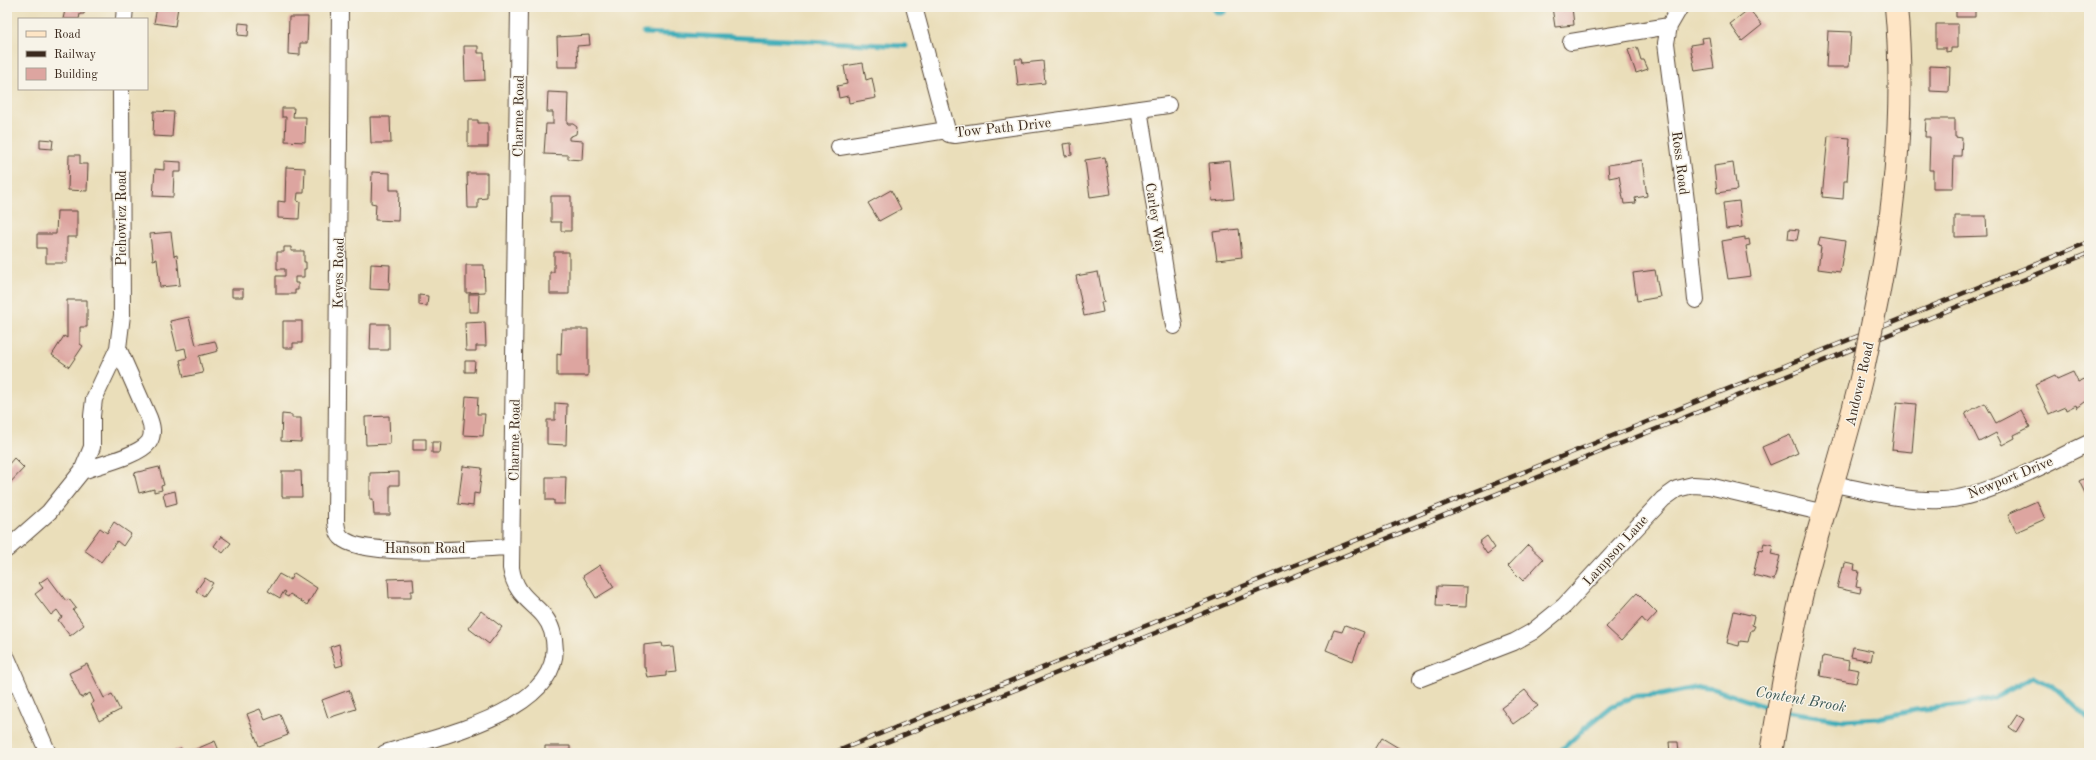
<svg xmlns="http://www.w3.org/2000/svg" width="2096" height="760" viewBox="0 0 2096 760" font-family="'Old Standard TT',serif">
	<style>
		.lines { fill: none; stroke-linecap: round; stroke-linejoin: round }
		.stream { stroke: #3aabb7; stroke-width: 5 }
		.canal { stroke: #3aabb7; stroke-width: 17 }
		.building { fill: #dda5a0 }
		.minor-casing { stroke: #554535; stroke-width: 18 }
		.secondary-casing { stroke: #554535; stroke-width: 24 }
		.minor { stroke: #fff; stroke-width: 16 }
		.secondary { stroke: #fee5c5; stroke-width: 22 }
		.rail-casing { stroke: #3b2a1e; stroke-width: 4.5 }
		.rail { stroke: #f7f3e8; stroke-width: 3; stroke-dasharray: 9; stroke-linecap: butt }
		.secondary-bridge-casing { stroke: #554535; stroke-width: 24; stroke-linecap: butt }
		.secondary-bridge { stroke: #fee5c5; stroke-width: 22 }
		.labels { text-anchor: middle; stroke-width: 3; stroke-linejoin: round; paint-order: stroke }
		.street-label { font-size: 14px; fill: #3b2a1e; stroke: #f7f3e8 }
		.water-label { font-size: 15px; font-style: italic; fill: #3b5754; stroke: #f7f3e8 }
	</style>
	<rect width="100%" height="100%" fill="#f7f3e8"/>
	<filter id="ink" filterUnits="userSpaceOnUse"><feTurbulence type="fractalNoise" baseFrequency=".025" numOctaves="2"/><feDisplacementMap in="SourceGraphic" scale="8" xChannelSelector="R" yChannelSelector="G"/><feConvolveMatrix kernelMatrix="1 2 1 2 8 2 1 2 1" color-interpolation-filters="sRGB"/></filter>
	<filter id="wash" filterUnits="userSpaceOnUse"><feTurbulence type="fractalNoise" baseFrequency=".012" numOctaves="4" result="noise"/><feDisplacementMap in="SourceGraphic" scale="16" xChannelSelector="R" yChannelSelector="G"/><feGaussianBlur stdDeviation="0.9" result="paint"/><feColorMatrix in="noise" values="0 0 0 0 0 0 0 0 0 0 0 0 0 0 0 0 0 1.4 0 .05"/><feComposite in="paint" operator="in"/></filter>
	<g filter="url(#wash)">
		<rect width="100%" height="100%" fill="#eadeba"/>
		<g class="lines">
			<!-- stream -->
			<path class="stream" d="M644,33l262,13
				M1783,711l61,9 35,-2 36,-8 49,-5 32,-8 38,-20 19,9 36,33
				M1558,753l26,-24 28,-23 24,-10 25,-1 38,-8 15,2 59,20"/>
			<!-- canal -->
			<path class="canal" d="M1220,7h1"/>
		</g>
		<g id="blocks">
			<!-- building -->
			<path class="building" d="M73,7h12l-1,7h-4l-1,5h-16l2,-9 7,1z
				M157,7h21l-3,19 -21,-3z
				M558,7h20v2h-20z
				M1552,7h20l2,18 -19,2z
				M1956,7h19v10h-19z
				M1749,9l13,16 -20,16 -12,-17z
				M289,17h19l-1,26h-7v12l-12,-1z
				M239,23l10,1 -1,12 -10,-1z
				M1936,24h22v24h-7v3l-5,1v-4h-10z
				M1828,31l23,1 -2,35h-23z
				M589,35l1,10 -13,1 1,21h-20l-1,-30z
				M1709,37l5,31 -19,3 -5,-26 13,-2 -1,-5z
				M464,46h14v7h6l1,27 -20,1z
				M1637,47l4,13h3l4,9 -12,4 -8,-23z
				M1015,59h7l1,4 20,-2 2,22 -27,3z
				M863,63l3,17 6,-2 4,20 -27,5 -1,-7 -9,2 -2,-12 10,-2 -3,-18z
				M1930,66l20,1 -1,25 -19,-1z
				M548,92l20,1 -1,31h6l4,3 -1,7 -7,3v3l14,1 -1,19 -14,-1v-4l-24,-1 2,-30h7v-12h-6z
				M282,108h12l-1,9h13l-1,25 -20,-1 1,-24h-4z
				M154,111l20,1 -2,25 -19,-1z
				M370,117h20l1,26h-20z
				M1926,119h29v18l7,1 -1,18h-7l-1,32h-20v-18h-4l1,-33h-5z
				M468,120h10v3h10v24h-20z
				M1828,136l22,2 -3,43h-3l-1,18 -21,-2z
				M40,139l13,1 -1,9 -12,-1z
				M1071,143l1,12 -7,1 -2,-12z
				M69,155h11v9h8l-1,27 -19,-1z
				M1105,157l6,37 -21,3 -5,-37z
				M1642,160l5,36 -12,2 1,5 -12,1 -5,-28 -10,2 -1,-13z
				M164,161l17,1v10h-7l-1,25 -20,-1 2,-27 9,1z
				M1230,161l4,38 -22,2 -3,-38z
				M1733,163l4,27 -20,3 -3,-27z
				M286,167l19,1 -1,25h-6l-1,8 3,1 -1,17 -21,-1v-17l7,1z
				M372,172l18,1v17h9l-1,31 -23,-1 1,-16 -5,-1z
				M467,173h20v25l-9,1v9h-10z
				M891,190l10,19 -22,12 -11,-18z
				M551,196h20v35h-10v-9h-10z
				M1739,201l3,26 -16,2 -3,-26z
				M57,211h20v26h-10v26h-21v-15h-9v-14h19z
				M1955,216h31l1,20 -32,1z
				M1239,229l3,28 -25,3 -4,-28z
				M1789,229l10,1 -2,10 -9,-1z
				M171,232l3,24 3,-1 3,30 -20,2 -3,-28 -4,1 -3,-26z
				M1745,237v3l4,-1 1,6 -4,1 5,30 -23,3 -6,-38z
				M1820,237l25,4 -5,31 -22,-3 3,-22 -3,-1z
				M284,247h7v4h13v11h2v7h-2v8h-9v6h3v7h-3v4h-19v-18h9v-7h-8v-17h7z
				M554,252h15v42h-19v-22h4z
				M371,264l19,1 -1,25 -19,-1z
				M466,265h18l1,27 -19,1z
				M1655,270l5,27 -23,4 -4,-28z
				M1098,272l6,30h-3l2,10 -19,4 -8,-40z
				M232,289h11v8h-11z
				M469,294h10l-1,18h-9z
				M419,295l9,1 -1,10 -8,-1z
				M67,300h20v27h-7v17l3,2 -14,21 -17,-12 12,-19 3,2z
				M189,317l7,28 19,-4 3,10 -19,5 4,17 -19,4 -4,-17 7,-2 -2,-10 -8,2 -7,-29z
				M283,321h19v22h-9v5h-10z
				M485,322l1,24h-10v5h-10l-1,-28z
				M371,324h18v26h-19z
				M562,329h26v47h-31v-22l4,1z
				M465,361h10l-1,11h-9z
				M2073,372l5,10 11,-5v22l-12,9 -1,-3 -10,5 -1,-3 -16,7 -14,-29 20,-9 2,3z
				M466,396l12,1 -1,17h8l-2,22 -20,-1z
				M7,397l5,4 -5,5z
				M1897,402l19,2 -4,48 -20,-2z
				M555,403l12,1 -1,41 -19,-1v-24h8z
				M1985,403l11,20 25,-13 9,17 -16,8 1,3 -13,7 -6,-12 -17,9 -14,-29z
				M282,414l10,1v3h9v24l-20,-1z
				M389,416l1,28 -24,1 -1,-28z
				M1790,435l8,18 -28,12 -8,-18z
				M413,439h13v11h-13z
				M432,442h9l-1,11h-8z
				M14,458l10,10 -17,18v-22l1,1z
				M463,466l19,2 -3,26 -5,-1 -1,13 -15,-2z
				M159,467l5,18 -3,1 1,4 -8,2v-3l-15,4 -5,-20z
				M282,471h19l1,26h-20z
				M399,472v13h-9v30h-16l-1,-16h-3v-26z
				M2089,476v23h-1l-9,-18z
				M546,477h20l-1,27h-11v-4h-8z
				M175,491l2,12 -11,3 -3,-12z
				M2037,501l8,18 -29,13 -8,-18z
				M114,522l17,12 -8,12 -6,-5 -16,21 -17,-12 16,-22 7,5z
				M221,536l10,7 -8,10 -9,-7z
				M1487,536l8,12 -8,6 -8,-12z
				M1764,543l9,2 -2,9 9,2 -6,24 -21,-5 6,-25 3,1z
				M1528,545l15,14 -20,22 -15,-15z
				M1845,563l10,2 -1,5 5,1 -3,16 5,1 -1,5 -23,-5 5,-21 2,1z
				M600,565l14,22 -18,11 -13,-22z
				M294,573l23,15 -10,17 -17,-11 -2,3 -4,-2 2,-3 -2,-1 -4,7 -12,-7 11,-17 11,6z
				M48,577l18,24 3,-2 7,9 -3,2 11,15 -14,11 -12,-16 4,-3 -5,-7 -6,5 -16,-21 8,-6 -4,-5z
				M205,578l8,5 -9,13 -8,-5z
				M413,578l1,13h-3v7h-22l-1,-19z
				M1437,586l30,1 -1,20 -30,-1z
				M1637,593l20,20 -10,11 -5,-6 -21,23 -15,-14z
				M481,611l21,16 -13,17 -21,-16z
				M1734,611l20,5 -2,9 3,1 -2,4h-2l-3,12 -8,-1 -1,5 -12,-3z
				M1345,625l19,7 -11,29 -27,-11 8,-20 8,2z
				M662,643l1,4 10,-1 3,25 -10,1v4l-18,2 -2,-10h-2v-23z
				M339,644l4,21 -7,2 -6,-20z
				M1853,647l20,4 -2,10 -20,-4z
				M1823,656l26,5 -1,7 11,2 -3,13 -36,-7z
				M87,664l17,34 8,-4 8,16 -21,11 -8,-17 3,-2 -4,-9 -9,5 -12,-25z
				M349,690l7,19 -28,9 -6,-18z
				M1525,690l13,16 -25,18 -12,-16z
				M260,709l5,11 15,-6 8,21 -29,11 -12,-32z
				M2017,715l7,4 -8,13 -7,-5z
				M1382,738l25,15h-34z
				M215,741l5,12h-33z
				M1669,742h9l1,11h-9z
				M545,746h25v7h-25z
				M181,748l2,5h-15z
				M2063,750l9,3h-10z"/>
		</g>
	</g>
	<g filter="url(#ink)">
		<use href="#blocks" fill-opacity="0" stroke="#554535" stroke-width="1"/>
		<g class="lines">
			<!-- minor casing -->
			<g class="minor-casing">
				<path id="minor" d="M340,7l-4,515c1,6 1,11 5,15 19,22 139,11 170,10
					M914,7l33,123
					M124,19l1,-12
					M1669,26l-3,17 21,166 9,91
					M1571,42l98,-16 11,-19
					M1139,109l35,217
					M839,147l108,-17 2,4 6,1 213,-30
					M118,348l31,70c3,8 5,16 0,24 -10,14 -51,23 -67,29l10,-24v-31l2,-17z
					M118,348l4,-33 -1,-226
					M1834,484c35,7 72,18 108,16 44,-2 106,-38 147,-57
					M7,549l42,-37 33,-41
					M7,658l41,95
					M1421,678l93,-36 18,-10 32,-26 99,-107 14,-10 16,-4 16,1 116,27
					M385,753c52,-17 191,-43 167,-122 -8,-27 -36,-28 -41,-63l8,-561"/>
			</g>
			<!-- secondary casing -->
			<g class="secondary-casing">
				<path id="secondary" d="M1878,296c18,-95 27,-193 18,-289
					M1771,753c11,-67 23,-134 41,-199 17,-61 37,-121 51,-184"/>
			</g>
			<!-- minor -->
			<use href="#minor" class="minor"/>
			<!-- secondary -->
			<use href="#secondary" class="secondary"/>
			<!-- rail casing -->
			<g class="rail-casing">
				<path id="rail" d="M833,753l1256,-511
					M860,753l1229,-500"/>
			</g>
			<!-- rail -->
			<use href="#rail" class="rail"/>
			<!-- secondary-bridge casing -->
			<g class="secondary-bridge-casing">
				<path id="secondary-bridge" d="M1863,370l15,-74"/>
			</g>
			<!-- secondary-bridge -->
			<use href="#secondary-bridge" class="secondary-bridge"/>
		</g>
	</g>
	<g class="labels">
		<!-- street labels -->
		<g class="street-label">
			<text transform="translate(518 116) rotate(-89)" y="5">Charme Road</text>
			<text transform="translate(1003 127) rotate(-6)" y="5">Tow Path Drive</text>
			<text transform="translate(1681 163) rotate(83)" y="5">Ross Road</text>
			<text transform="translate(121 218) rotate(-90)" y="5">Pichowicz Road</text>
			<text transform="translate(1156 218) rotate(81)" y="5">Carley Way</text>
			<text transform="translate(338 273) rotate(-89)" y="5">Keyes Road</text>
			<text transform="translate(1859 384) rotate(-77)" y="5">Andover Road</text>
			<text transform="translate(514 440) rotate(-89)" y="5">Charme Road</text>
			<text transform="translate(2010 477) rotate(-22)" y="5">Newport Drive</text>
			<text x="425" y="553">Hanson Road</text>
			<text transform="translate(1615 550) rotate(-48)" y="5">Lampson Lane</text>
		</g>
		<!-- water labels -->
		<g class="water-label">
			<text transform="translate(1801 699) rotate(10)" y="5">Content Brook</text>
		</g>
	</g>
	<!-- margin -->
	<rect width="2096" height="760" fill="none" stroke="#f7f3e8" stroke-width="24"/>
	<!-- legend -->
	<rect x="18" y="18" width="130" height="72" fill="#f7f3e8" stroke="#aca397"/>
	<rect x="26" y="31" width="20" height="6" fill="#fee5c5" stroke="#aca397"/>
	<text x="54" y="38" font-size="12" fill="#3b2a1e">Road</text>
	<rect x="26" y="51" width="20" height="6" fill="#3b2a1e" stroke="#aca397"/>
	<text x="54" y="58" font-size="12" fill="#3b2a1e">Railway</text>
	<rect x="26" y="68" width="20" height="12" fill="#dda5a0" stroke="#aca397"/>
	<text x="54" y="78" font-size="12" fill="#3b2a1e">Building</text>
</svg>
